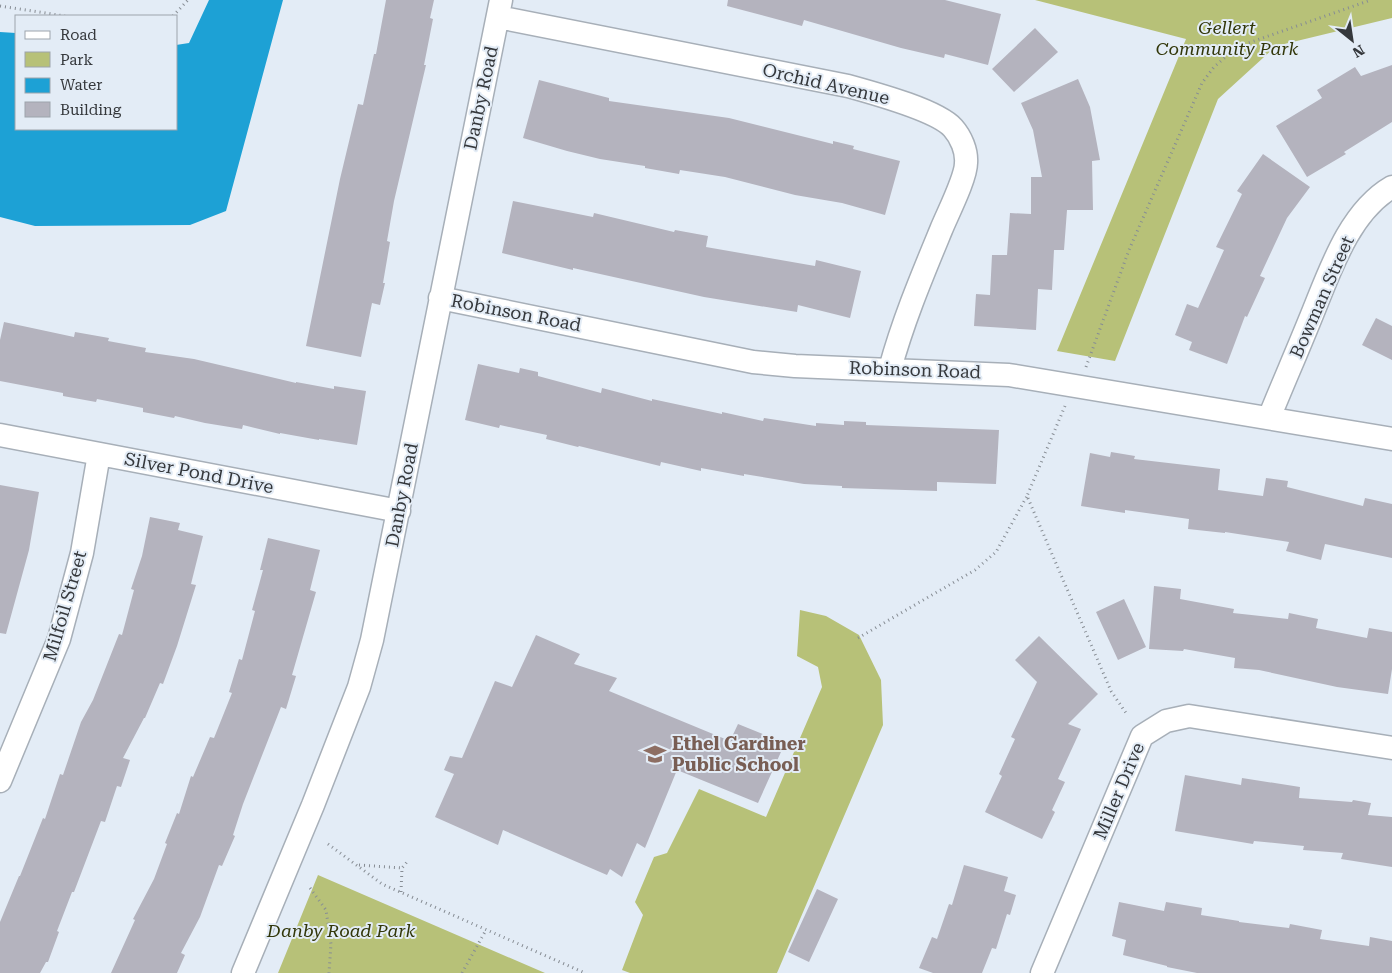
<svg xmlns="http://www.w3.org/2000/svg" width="1392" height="973" viewBox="0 0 1392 973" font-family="'Roboto Serif',serif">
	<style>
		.green { fill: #b7c178 }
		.water { fill: #1da1d5 }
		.building { fill: #b4b3be }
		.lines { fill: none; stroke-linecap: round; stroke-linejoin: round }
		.minor-casing { stroke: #a7afb8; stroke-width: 25 }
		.path { stroke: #878d94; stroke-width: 3; stroke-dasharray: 1 4; stroke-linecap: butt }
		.minor { stroke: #fff; stroke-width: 22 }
		.labels { text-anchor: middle; stroke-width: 4; stroke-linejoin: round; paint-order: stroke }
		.park-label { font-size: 18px; font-style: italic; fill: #32370a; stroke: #e3ecf6 }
		.street-label { font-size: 18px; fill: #35383c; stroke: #e3ecf6 }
		.education-label { font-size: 18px; font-weight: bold; fill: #785e54; stroke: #e3ecf6; text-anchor: start }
	</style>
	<rect width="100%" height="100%" fill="#e3ecf6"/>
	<!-- green -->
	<path class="green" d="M1035,0h357v18l-116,28 -58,53 -103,262 -58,-10 129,-312z
		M800,610l26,6 33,19 22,45 2,45 -106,248h-147l-8,-3 21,-55 -8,-13 19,-45 13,-4 32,-64 67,28 56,-130 -4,-20 -21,-11z
		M318,875l227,98h-267z"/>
	<!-- water -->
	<path class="water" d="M209,0h74l-57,211 -36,14 -155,1 -35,-9v-185l16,1v96h160v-84l13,-2z"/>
	<!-- building -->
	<path class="building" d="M386,0h48l-4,18 3,1 -9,46h2l-32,136 -7,40 3,1 -7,41h2l-5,22 -8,-2 -11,54 -55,-11 34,-167 18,-75 5,1 11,-51h2z
		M728,0h217l56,14 -13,51 -43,-11 -1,4 -43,-10 -97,-28 -2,6 -75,-20z
		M1035,28l23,24 -44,40 -22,-23z
		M1392,65v57l-48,30 2,2 -39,23 -31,-51 46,-28 -5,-8 38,-23 6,9z
		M1078,79l12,28 10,53 -8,1 1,49h-26l-3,40h-10l-2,40 -14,-1 -2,41 -62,-4 2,-32 14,1 2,-40h15l3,-42 21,1v-37h11l-9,-47 -12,-27z
		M539,80l70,18v3l120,17 104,26v-3l21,5 -1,3 47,12 -15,54 -43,-12 -47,-8 -70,-18 -45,-7 -1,4 -34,-6v-2l-45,-7 -33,-8 -44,-13z
		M1263,154l47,33 -23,31 -27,58 5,2 -18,39 -2,-1 -18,48 -38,-14 3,-8 -17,-7 12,-31 11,4 26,-58 -8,-3 26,-53 -5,-3z
		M513,201l80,16 1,-4 80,19 1,-2 33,6 -2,11 109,19 1,-6 45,11 -11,47 -52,-13 -1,7 -93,-15 -131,-29v2l-71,-17z
		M1376,318l16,8v34l-30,-15z
		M4,322l70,15 1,-5 34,6 -1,3 38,7 -1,4 49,7 102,24v-1l38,7v-3l32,5 -9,54 -38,-6v1l-39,-7v1l-37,-9 -1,4 -37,-6 -30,-7 -1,2 -31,-6v-4l-46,-9 -1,3 -33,-6v-3l-63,-12v-41z
		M478,364l41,9 1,-5 18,4v4l63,17 1,-5 50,13v-2l70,15v-2l41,9 1,-3 52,8v-3l28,2v-4l22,1v3l133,5 -3,54 -59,-2v9l-95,-3v-2l-38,-2 -60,-10v2l-43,-8v3l-40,-9 -1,4 -81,-20 -1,1 -32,-8 1,-4 -47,-10 -1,3 -34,-8z
		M1111,452l24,4 -1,3 86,10 -2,21 45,6 3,-18 22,3 -1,6 76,19 2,-8 27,6v54l-67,-14 -4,16 -35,-9 3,-9 -64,-10v1l-37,-4 1,-10 -64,-9v3l-44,-7 9,-53 20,4z
		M0,485l39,7 -10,58 -23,84 -6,-1z
		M150,517l30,6 -2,7 25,6 -12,48 5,1 -19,61 -14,38 -3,-1 -15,35h-1l-21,40 7,2 -9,27 -4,-1 -12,36 -4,-1 -27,71h-2l-15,39 2,1 -11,30h-2l-6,11h-40v-51l19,-46h1l23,-58 2,1 15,-45 3,1 18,-53 12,-22 26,-66 3,1 12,-45 -3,-1 11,-33z
		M268,538l52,12 -10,40 6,2 -24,83 4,1 -10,33 -5,-2 -38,97 -10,31 2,1 -13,30 -3,-1 -19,52 -19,36 4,2 -8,18h-66l24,-53 -2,-1 21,-40 13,-35 -2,-1 12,-30 2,1 12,-38 2,1 17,-40 4,1 18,-45 -3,-1 10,-33 3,1 13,-49 -3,-1 11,-40h-3z
		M1154,586l27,3 -1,10 54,10 -1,4 55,6 1,-6 29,6 -2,9 51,10 2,-10 23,4v37l-4,25 -51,-7 -78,-17 -25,-2 1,-10 -51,-9 -1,2 -34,-2z
		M1124,599l22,48 -28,13 -22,-48z
		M536,635l44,19 -6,10 43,14 -8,13 121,50 8,-17 47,19 -27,60 -81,-33 -32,78 -8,-5 -15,34 -12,-8 -3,6 -104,-45 -5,15 -63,-28 19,-43 -10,-4 6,-14 12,2 33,-77 17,6z
		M1039,636l59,58 -30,30 13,5 -23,50 7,3 -13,28 3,2 -13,27 -57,-27 17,-36 -3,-2 16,-35 -4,-2 26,-55 -22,-22z
		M1185,775l56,10 1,-7 58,9 -1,11 53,4 1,-2 18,3 -3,12 24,2v50l-51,-8 2,-6 -40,-3 1,-4 -50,-5 -1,3 -78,-13z
		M964,865l44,12 -4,14 12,4 -6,20 -3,-1 -11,35 -4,-1 -10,25h-49l-14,-5 13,-31 5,2 12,-35 3,1z
		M817,889l21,10 -29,63 -21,-10z
		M1119,902l45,9 2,-9 36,6 -1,7 38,6v1l50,6 1,-4 32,6 -2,9 49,7 1,-9 22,4v32h-195l-30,-6v-1l-44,-11 3,-15 -14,-4z"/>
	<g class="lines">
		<!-- minor casing -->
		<g class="minor-casing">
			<path id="minor" d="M498,17l350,69c25,7 89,24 105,42 8,9 14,23 13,35 0,15 -19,52 -25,67 -19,46 -38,91 -51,139
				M440,298l313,64 42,4 214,9 383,64
				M1269,418c13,-32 27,-64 40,-96 19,-45 38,-109 83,-135
				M0,435l399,76
				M0,781l59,-142 23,-86 17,-99
				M243,973l70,-168 46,-118 13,-47 129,-640
				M1042,973l100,-237 24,-15 23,-5 203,32"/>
		</g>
		<!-- path -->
		<path class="path" d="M0,6l65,10
			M173,16l15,-16
			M1086,367l43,-117 73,-167 12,-16 23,-20 134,-47
			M1065,406l-38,90 84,195 15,22
			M858,638l117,-68 21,-18 31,-56
			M328,844l54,40 203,89
			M359,865l43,3
			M310,888l16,22 5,34 -2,29
			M401,892l1,-24 5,-6
			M462,973l24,-43"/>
		<!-- minor -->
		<use href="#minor" class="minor"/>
	</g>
	<!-- icons -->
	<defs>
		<g id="school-bare" transform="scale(1.725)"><path d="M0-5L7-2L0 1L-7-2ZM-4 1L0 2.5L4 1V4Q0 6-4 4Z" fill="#8d6e63" stroke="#e3ecf6" stroke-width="2.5" paint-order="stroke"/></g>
	</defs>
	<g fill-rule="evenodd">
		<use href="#school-bare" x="655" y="754"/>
	</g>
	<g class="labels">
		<!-- park labels -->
		<g class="park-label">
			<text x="1227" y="34">Gellert<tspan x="1227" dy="21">Community Park</tspan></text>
			<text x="341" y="937">Danby Road Park</text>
		</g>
		<!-- street labels -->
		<g class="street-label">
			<text transform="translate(826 84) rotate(13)" y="6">Orchid Avenue</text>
			<text transform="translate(481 98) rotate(-78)" y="6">Danby Road</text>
			<text transform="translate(1322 297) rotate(-66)" y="6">Bowman Street</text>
			<text transform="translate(516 313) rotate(11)" y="6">Robinson Road</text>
			<text transform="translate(915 370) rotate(2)" y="6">Robinson Road</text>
			<text transform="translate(199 473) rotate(11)" y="6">Silver Pond Drive</text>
			<text transform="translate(402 495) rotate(-79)" y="6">Danby Road</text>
			<text transform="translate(65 606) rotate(-74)" y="6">Milfoil Street</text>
			<text transform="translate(1119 791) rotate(-67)" y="6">Miller Drive</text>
		</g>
		<!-- education labels -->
		<g class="education-label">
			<text x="672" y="750">Ethel Gardiner<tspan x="672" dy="21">Public School</tspan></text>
		</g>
	</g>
	<!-- legend -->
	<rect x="15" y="15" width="162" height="115" fill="#e3ecf6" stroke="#9da4ac"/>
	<rect x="25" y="31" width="25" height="8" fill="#ffffff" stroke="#9da4ac"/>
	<text x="60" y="40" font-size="15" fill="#35383c">Road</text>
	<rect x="25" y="52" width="25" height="15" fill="#b7c178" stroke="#9da4ac"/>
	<text x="60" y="65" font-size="15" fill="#35383c">Park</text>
	<rect x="25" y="78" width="25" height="15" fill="#1da1d5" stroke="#9da4ac"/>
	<text x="60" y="90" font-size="15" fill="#35383c">Water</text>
	<rect x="25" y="102" width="25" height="15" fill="#b4b3be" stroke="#9da4ac"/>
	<text x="60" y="115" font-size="15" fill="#35383c">Building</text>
	<!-- north arrow -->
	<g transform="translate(1352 40) rotate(150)" stroke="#e3ecf6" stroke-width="4" paint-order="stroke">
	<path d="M0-4L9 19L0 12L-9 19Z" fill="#35383c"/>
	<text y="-8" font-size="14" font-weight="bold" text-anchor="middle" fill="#35383c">N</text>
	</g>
</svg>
